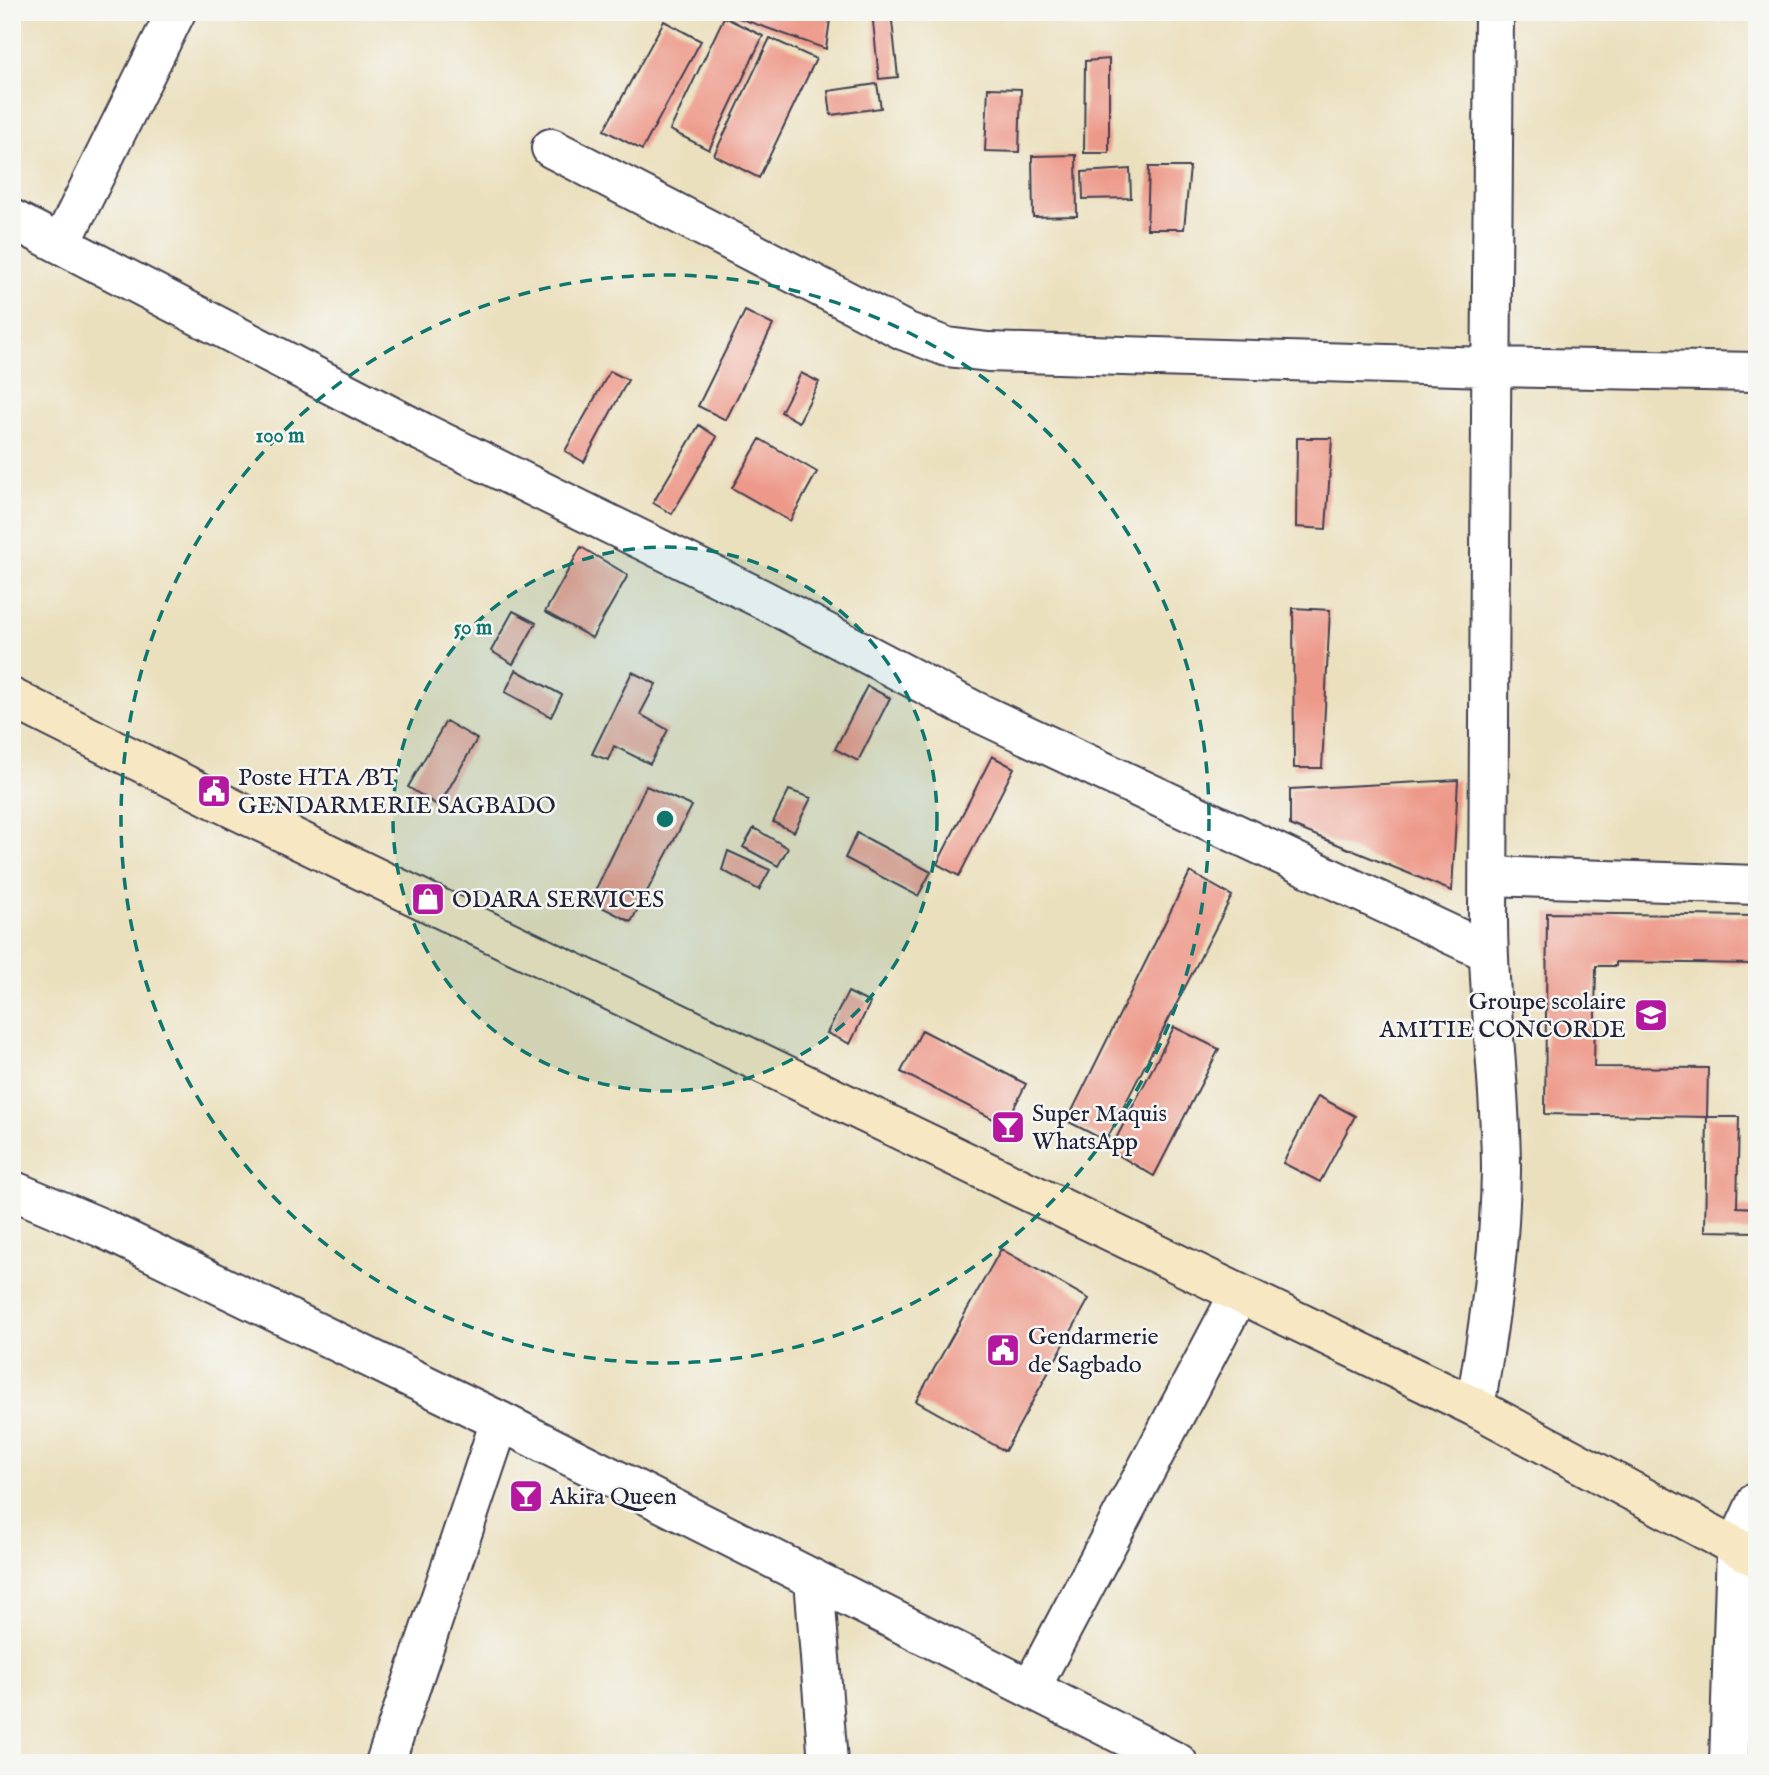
<svg xmlns="http://www.w3.org/2000/svg" width="1769" height="1775" viewBox="0 0 1769 1775" font-family="'IM FELL English',serif">
	<style>
		.building { fill: #ed9989 }
		.lines { fill: none; stroke-linecap: round; stroke-linejoin: round }
		.street-casing { stroke: #403e4f; stroke-width: 42 }
		.secondary-casing { stroke: #403e4f; stroke-width: 42 }
		.street { stroke: #fff; stroke-width: 38 }
		.secondary { stroke: #f7e8c3; stroke-width: 38 }
		.ring { fill: none; stroke: #0f766e; stroke-width: 3.5; stroke-dasharray: 12 9 }
		.labels { text-anchor: middle; stroke-width: 5; stroke-linejoin: round; paint-order: stroke }
		.poi-label { font-size: 24px; fill: #22223b; stroke: #f6f6f2; text-anchor: start }
		.centre { fill: #0f766e; stroke: #f6f6f2; stroke-width: 3.5 }
		.ring-label { font-size: 21px; text-anchor: middle; font-weight: bold; fill: #0f766e; stroke: #f6f6f2; stroke-width: 5; stroke-linejoin: round; paint-order: stroke }
	</style>
	<rect width="100%" height="100%" fill="#f6f6f2"/>
	<filter id="ink" filterUnits="userSpaceOnUse"><feTurbulence type="fractalNoise" baseFrequency=".0143" numOctaves="2"/><feDisplacementMap in="SourceGraphic" scale="14" xChannelSelector="R" yChannelSelector="G"/><feConvolveMatrix kernelMatrix="1 2 1 2 8 2 1 2 1" color-interpolation-filters="sRGB"/></filter>
	<filter id="wash" filterUnits="userSpaceOnUse"><feTurbulence type="fractalNoise" baseFrequency=".00686" numOctaves="4" result="noise"/><feDisplacementMap in="SourceGraphic" scale="28" xChannelSelector="R" yChannelSelector="G"/><feGaussianBlur stdDeviation="1.57" result="paint"/><feColorMatrix in="noise" values="0 0 0 0 0 0 0 0 0 0 0 0 0 0 0 0 0 1.4 0 .05"/><feComposite in="paint" operator="in"/></filter>
	<g filter="url(#wash)">
		<rect width="100%" height="100%" fill="#ebe0be"/>
		<g id="blocks">
			<!-- building -->
			<path class="building" d="M725,12h106l-5,37 -101,-36z
				M872,12h19l7,65 -19,2z
				M724,17l39,19 -54,114 -39,-20z
				M664,21l37,20 -59,109 -38,-20z
				M770,38l46,21 -57,119 -45,-23z
				M1109,59v94h-25l1,-92z
				M877,84l4,24 -50,7 -3,-24z
				M988,88l33,1 -2,63 -34,-1z
				M1076,155l1,61 -44,1 -1,-61z
				M1149,167h41l-6,62h-37z
				M1130,169l1,29 -48,1 -1,-27z
				M745,311l28,14 -47,95 -28,-14z
				M610,371l18,9 -44,82 -19,-11z
				M801,373l18,9 -20,40 -18,-10z
				M699,425l18,12 -45,77 -19,-11z
				M1297,438h35l-6,91 -30,-2z
				M760,439l57,33 -27,49 -58,-33z
				M581,547l47,28 -36,63 -47,-26z
				M1293,608l37,2 -8,158h-28z
				M513,611l23,12 -23,41 -22,-13z
				M516,670l46,25 -11,22 -46,-25z
				M632,672l24,12 -16,30 28,16 -18,34 -36,-18 -6,14 -16,-6z
				M867,686l23,12 -32,63 -23,-12z
				M446,721l31,18 -38,67 -31,-19z
				M992,756l22,12 -55,108 -22,-12z
				M1458,780l-6,111 -162,-66v-36z
				M646,786l46,20 -61,116 -41,-21z
				M789,790l22,8 -17,34 -21,-10z
				M754,828l34,20 -10,18 -35,-19z
				M857,833l74,39 -13,24 -73,-38z
				M728,851l42,19 -11,20 -37,-20z
				M1190,872l42,24 -126,245 -39,-20z
				M1547,913l210,3v48l-141,-2v4h-20l-2,101 114,1 -1,49 -162,-3z
				M848,992l22,11 -20,41 -23,-11z
				M1174,1027l45,22 -65,127 -44,-26z
				M922,1030l104,54 -21,41 -104,-53z
				M1318,1096l37,20 -35,66 -37,-19z
				M1707,1117h32l-2,90 20,1v24l-52,-1z
				M1001,1249l88,50 -84,152 -89,-50z"/>
		</g>
	</g>
	<g filter="url(#ink)">
		<use href="#blocks" fill-opacity="0" stroke="#403e4f" stroke-width="2"/>
		<g class="lines">
			<!-- street casing -->
			<g class="street-casing">
				<path id="street" d="M551,148l354,183 42,16 41,5 501,15 268,5
					M12,219l410,213 342,168 209,110 515,242
					M61,244l115,-232
					M1489,876l268,9
					M12,1190l90,38 398,193 678,342
					M1475,1407c14,-80 25,-156 26,-237 0,-84 -13,-168 -13,-252 2,-302 2,-604 6,-906
					M814,1579l14,184
					M1031,1688l208,-394
					M385,1763l115,-342
					M1729,1763l7,-216 21,-46"/>
			</g>
			<!-- secondary casing -->
			<g class="secondary-casing">
				<path id="secondary" d="M12,698l222,111 1241,598 282,151"/>
			</g>
			<!-- street -->
			<use href="#street" class="street"/>
			<!-- secondary -->
			<use href="#secondary" class="secondary"/>
		</g>
	</g>
	<!-- distance rings -->
	<circle cx="665" cy="819" r="272" fill="#0f766e" fill-opacity=".12"/>
	<g class="ring">
		<circle cx="665" cy="819" r="272"/>
		<circle cx="665" cy="819" r="544"/>
	</g>
	<!-- icons -->
	<defs>
		<g id="civic-square" transform="scale(1.75)"><rect x="-9" y="-9" width="18" height="18" rx="4" fill="#b5179e" stroke="#f6f6f2"/><path d="M-.6-6.5H3V-4.5H.6V-3L4-1V1h2V6H-6V1h2V-1L-.6-3ZM-1.2 2.5V6h2.4V2.5Z" fill="#fff"/></g>
		<g id="shop-square" transform="scale(1.75)"><rect x="-9" y="-9" width="18" height="18" rx="4" fill="#b5179e" stroke="#f6f6f2"/><path d="M-5-2.5h2.3a2.7 3.5 0 0 1 5.4 0H5L5.5 6h-11ZM-1.5-2.5h3a1.5 2.3 0 0 0-3 0Z" fill="#fff"/></g>
		<g id="school-square" transform="scale(1.75)"><rect x="-9" y="-9" width="18" height="18" rx="4" fill="#b5179e" stroke="#f6f6f2"/><path d="M0-5L7-2L0 1L-7-2ZM-4 1L0 2.5L4 1V4Q0 6-4 4Z" fill="#fff"/></g>
		<g id="bar-square" transform="scale(1.75)"><rect x="-9" y="-9" width="18" height="18" rx="4" fill="#b5179e" stroke="#f6f6f2"/><path d="M-6-5H6L.8 .8V4.5H3.5V6h-7V4.5H-.8V.8Z" fill="#fff"/></g>
	</defs>
	<g fill-rule="evenodd">
		<use href="#civic-square" x="214" y="791"/>
		<use href="#shop-square" x="428" y="899"/>
		<use href="#school-square" x="1651" y="1015"/>
		<use href="#bar-square" x="1008" y="1127"/>
		<use href="#civic-square" x="1003" y="1350"/>
		<use href="#bar-square" x="526" y="1496"/>
	</g>
	<g class="labels">
		<!-- poi labels -->
		<g class="poi-label">
			<text x="238" y="785">Poste HTA /BT<tspan x="238" dy="28">GENDARMERIE SAGBADO</tspan></text>
			<text x="452" y="907">ODARA SERVICES</text>
			<text x="1626" y="1009" text-anchor="end">Groupe scolaire<tspan x="1626" dy="28">AMITIE CONCORDE</tspan></text>
			<text x="1032" y="1121">Super Maquis<tspan x="1032" dy="28">WhatsApp</tspan></text>
			<text x="1028" y="1344">Gendarmerie<tspan x="1028" dy="28">de Sagbado</tspan></text>
			<text x="550" y="1504">Akira Queen</text>
		</g>
	</g>
	<circle cx="665" cy="819" r="10" class="centre"/>
	<g class="ring-label">
		<text x="280" y="442">100 m</text>
		<text x="473" y="634">50 m</text>
	</g>
	<!-- margin -->
	<rect width="1769" height="1775" fill="none" stroke="#f6f6f2" stroke-width="42"/>
</svg>
